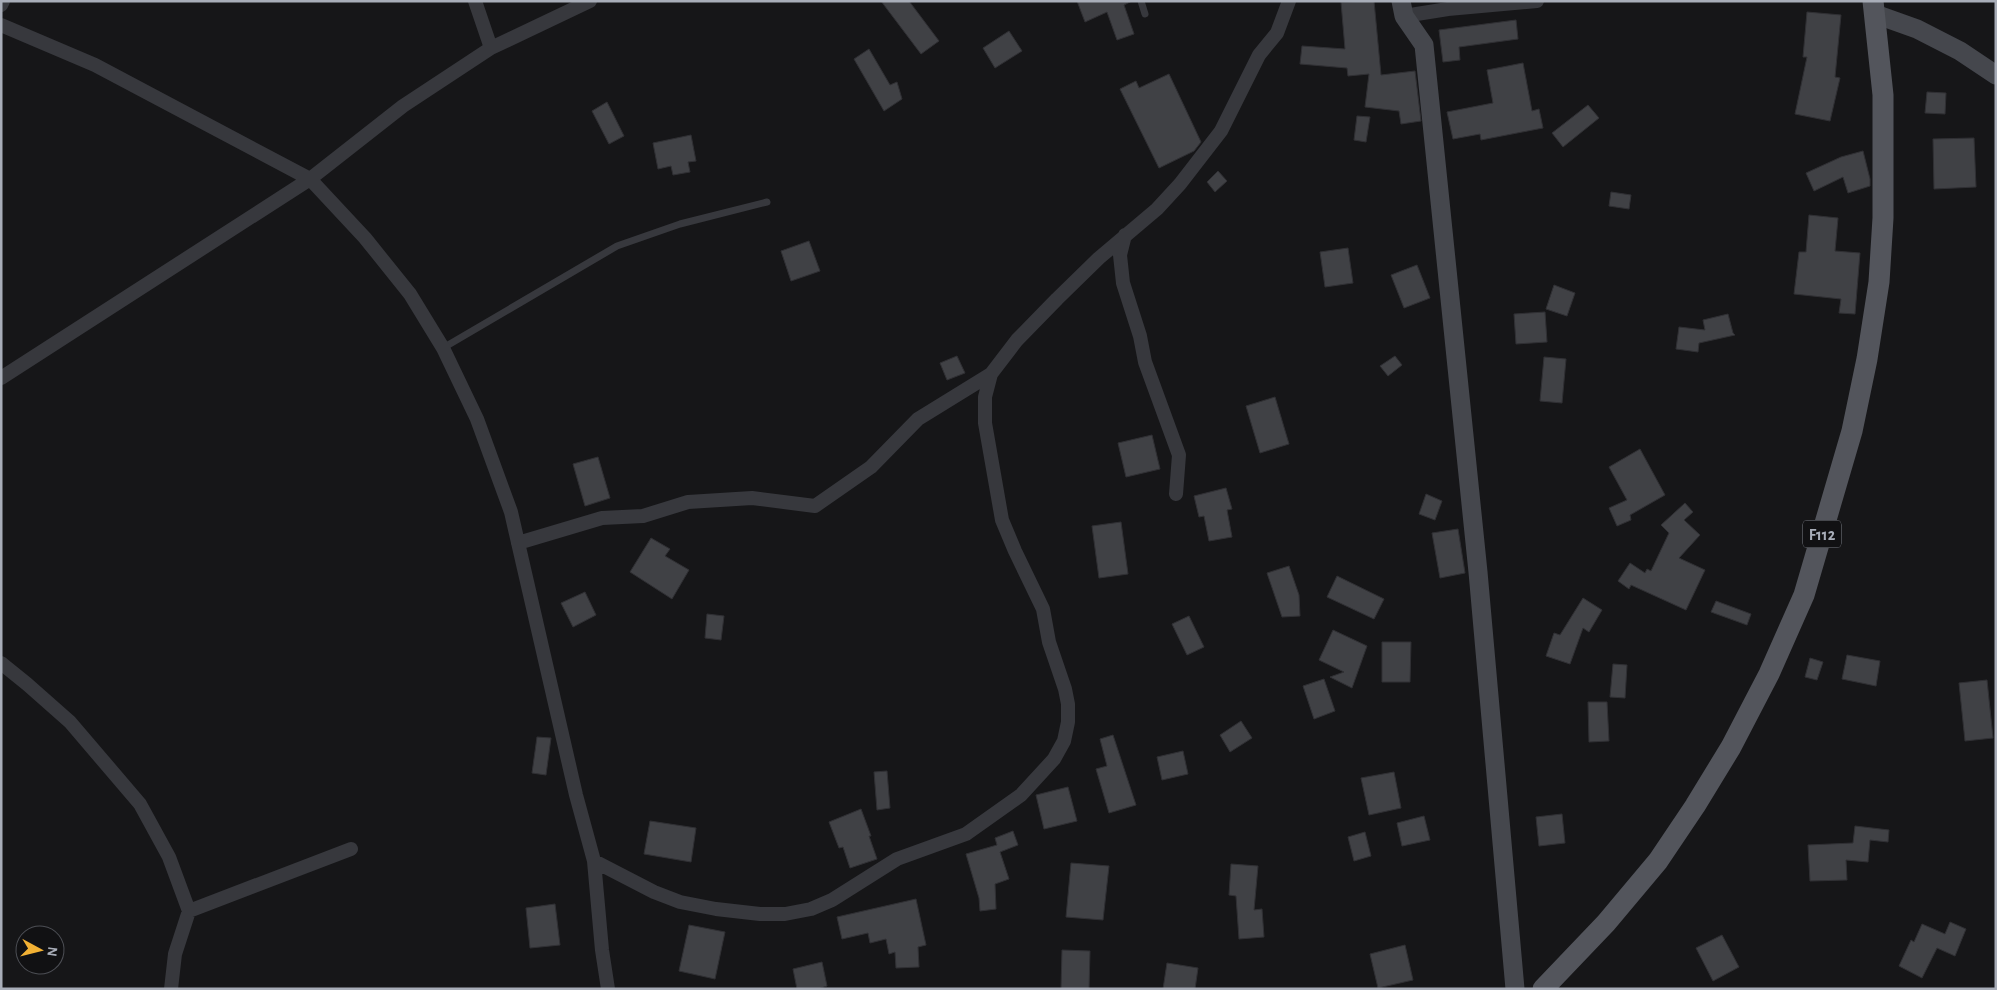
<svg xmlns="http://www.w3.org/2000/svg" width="1997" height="990" viewBox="0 0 1997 990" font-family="'Alegreya Sans',sans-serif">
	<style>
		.building { fill: #404145; stroke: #303034 }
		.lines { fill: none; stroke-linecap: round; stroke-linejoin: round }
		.lane { stroke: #37383d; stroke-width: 7 }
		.street { stroke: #37383d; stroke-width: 14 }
		.secondary { stroke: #45474d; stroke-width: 19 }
		.primary { stroke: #53555c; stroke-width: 21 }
		.labels { text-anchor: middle; stroke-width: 4; stroke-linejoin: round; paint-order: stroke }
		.shield { fill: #111113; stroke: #7b7e86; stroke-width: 1 }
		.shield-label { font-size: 16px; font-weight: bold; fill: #a8adb8 }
	</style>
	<rect width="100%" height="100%" fill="#161618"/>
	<!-- building -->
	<path class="building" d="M881,1h28l30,40 -18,13z
		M1077,1h55l-8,4 10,29 -17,6 -10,-28 -22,10z
		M1374,1l7,74 34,-4 6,50 -20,3 -2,-13 -34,-4 4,-33 -21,2 -1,-8 -47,-4 2,-18 43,3 -4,-47z
		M1807,12l34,3 -6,62 5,1 -10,43 -35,-7 12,-57h-4z
		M1516,20l2,19 -59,8 1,13 -17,2 -4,-32z
		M1009,31l13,20 -27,17 -12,-20z
		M869,49l21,36 7,-3 5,17 -18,12 -30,-52z
		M1523,63l9,48 7,-2 4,19 -62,12 -1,-6 -27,5 -6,-27 46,-9 -6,-33z
		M1169,74l32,68 -7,9 -35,17 -39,-79 16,-8 3,7z
		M1927,92l19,1 -1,21 -20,-1z
		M607,102l17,34 -15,8 -17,-33z
		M1588,105l11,13 -36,29 -11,-14z
		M1357,116l13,1 -4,25 -12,-2z
		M691,135l5,26 -8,1 2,10 -17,3 -2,-9 -13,3 -5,-26z
		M1974,138l2,49 -42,2 -1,-50z
		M1863,151l7,28v7l-22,7 -5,-16 -29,14 -8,-18 35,-16z
		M1218,171l9,10 -12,11 -8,-10z
		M1611,192l20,3 -2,14 -20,-3z
		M1809,215l29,3 -3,33 25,2 -5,61 -16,-1 2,-14 -47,-5 5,-42h7z
		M809,241l11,30 -29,10 -10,-30z
		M1348,248l5,35 -28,4 -5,-35z
		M1417,265l13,33 -26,10 -13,-33z
		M1554,285l21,8 -8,23 -21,-7z
		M1545,312l2,30 -31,2 -2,-30z
		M1728,314l5,19 2,2 -36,8 -1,9 -22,-3 3,-22 26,3 -2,-10z
		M957,356l8,17 -18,7 -7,-17z
		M1395,356l7,9 -14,11 -8,-10z
		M1544,357l22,2 -4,44 -22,-2z
		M1275,397l14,47 -29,9 -14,-47z
		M1152,435l8,34 -34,8 -8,-34z
		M1640,449l25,46 -35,20 1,5 -14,6 -8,-18 18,-8 -18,-33z
		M598,457l12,41 -25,8 -12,-42z
		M1226,488l6,21 -5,1 5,27 -23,4 -5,-25 -5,1 -5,-21z
		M1426,494l16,7 -7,19 -16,-6z
		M1685,503l8,9 -9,8 16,15 -21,23 26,12 -19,40 -55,-25 -2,4 -11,-8 12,-18 15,10 2,-4 4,2 18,-38 -8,-8z
		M1121,522l7,52 -29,4 -7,-52z
		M1458,529l7,44 -25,5 -8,-45z
		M651,538l19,11 -5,7 24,14 -17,29 -42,-27z
		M1289,566l10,29 1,21 -18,1 -15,-44z
		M1337,576l47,23 -10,20 -47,-22z
		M585,592l11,23 -23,12 -12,-24z
		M1583,598l19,12 -13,22 -6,-4 -13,36 -24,-8 8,-23 6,2z
		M1716,601l35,13 -4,11 -36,-13z
		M707,614l17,2 -3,24 -16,-2z
		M1189,616l15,31 -17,8 -15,-31z
		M1333,630l34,16 -15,42 -22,-11 14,-5 -25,-12z
		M1382,642h29l-1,40h-28z
		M1847,655l33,6 -4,25 -34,-7z
		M1810,658l13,4 -6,18 -12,-3z
		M1613,664l14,1 -2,33 -15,-1z
		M1324,679l11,32 -21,8 -11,-33z
		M1987,680l6,58 -28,3 -6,-58z
		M1588,702h19l2,39 -20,1z
		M1241,721l11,17 -22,14 -10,-17z
		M1113,735l23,70 -27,8 -13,-44 11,-3 -7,-27z
		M537,737l14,1 -5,37 -14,-2z
		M1183,751l5,23 -26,6 -5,-23z
		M887,771l3,37 -13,2 -3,-38z
		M1394,772l7,36 -32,7 -8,-37z
		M1068,787l9,34 -33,8 -8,-34z
		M861,809l10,27h-2l8,23 -27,9 -7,-21 -4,1 -10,-26z
		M1562,814l3,29 -26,3 -3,-29z
		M1424,816l6,24 -28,6 -5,-23z
		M650,821l46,7 -5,34 -47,-8z
		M1855,826l34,4 -1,12 -18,-2 -2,22 -22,-2 1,20 -37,1 -2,-36 45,-2z
		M1013,831l5,14 -18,7 9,27 -14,5 1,25 -16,2 -1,-13 -13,-44 31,-9 -2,-7z
		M1365,832l6,24 -17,5 -6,-24z
		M1071,863l38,3 -6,54 -37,-3z
		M1231,864l27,2 -4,44 8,-1 2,28 -25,2 -3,-43 -7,-1z
		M916,899l10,46 -8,2 1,20 -23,1 -1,-16 -6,2 -3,-15 -16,4 -2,-10 -26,6 -5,-22z
		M555,904l5,41 -30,3 -4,-40z
		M1950,922l16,7 -11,27 -18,-8 -15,30 -23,-12 12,-26 3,2 8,-18 23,10z
		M689,925l36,7 -10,47 -36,-8z
		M1722,935l17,32 -26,14 -17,-33z
		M1405,945l8,35 -35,8 -8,-34z
		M1062,950l28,1 -1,38h-28z
		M822,962l5,24 -9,3h-21l-4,-20z
		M1167,963l31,5 -3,21h-32z"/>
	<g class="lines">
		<!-- lane -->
		<path class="lane" d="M1141,1l4,13
			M443,348l174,-102 63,-22 87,-22"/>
		<!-- street -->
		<path class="street" d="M475,1l16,47
			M1,5l2,-4
			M1404,16l44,-7 89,-8
			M1,25l94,40 215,114 55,59 45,56 33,54 34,71 34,93 65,283 18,66 8,89 6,39
			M1125,235l-5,20 3,28 17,53 5,26 34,93 -3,39
			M1,378l309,-199 93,-73 88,-58 99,-47
			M518,543l84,-25 41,-2 45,-14 64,-4 63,8 56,-39 47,-48 73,-45
			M1,663l26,21 43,38 70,82 29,53 20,54 -14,43 -4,35
			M594,861l60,31 26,10 36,7 44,5h25l26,-5 21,-9 65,-41 69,-25 55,-39 33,-36 10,-18 4,-19v-18l-3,-15 -16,-47 -6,-33 -28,-58 -13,-31 -17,-97v-26l6,-23 26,-34 40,-41 42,-41 58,-49 23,-25 41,-53 38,-76 18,-22 12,-32
			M189,911l162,-62"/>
		<!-- secondary -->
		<path class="secondary" d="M1401,1l3,15 20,29 54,527 37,417
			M1875,14l42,15 43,22 36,24"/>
		<!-- primary -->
		<path class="primary" d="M1543,989l63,-66 52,-62 37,-55 36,-59 38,-73 35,-79 48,-164 15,-72 12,-77 4,-64v-123l-10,-94"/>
	</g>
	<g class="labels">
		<!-- shield labels -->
		<rect class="shield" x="1803" y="520.5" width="38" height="27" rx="4"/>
		<g class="shield-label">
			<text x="1822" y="540">F112</text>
		</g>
	</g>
	<!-- border -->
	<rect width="1997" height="990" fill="none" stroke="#a8adb8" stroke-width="5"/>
	<!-- north arrow -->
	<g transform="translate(40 950) rotate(97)"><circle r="24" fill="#111113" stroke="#4d4f55"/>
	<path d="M0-4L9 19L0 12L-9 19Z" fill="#f2b134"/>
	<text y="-8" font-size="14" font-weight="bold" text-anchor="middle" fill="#a8adb8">N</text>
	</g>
</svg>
